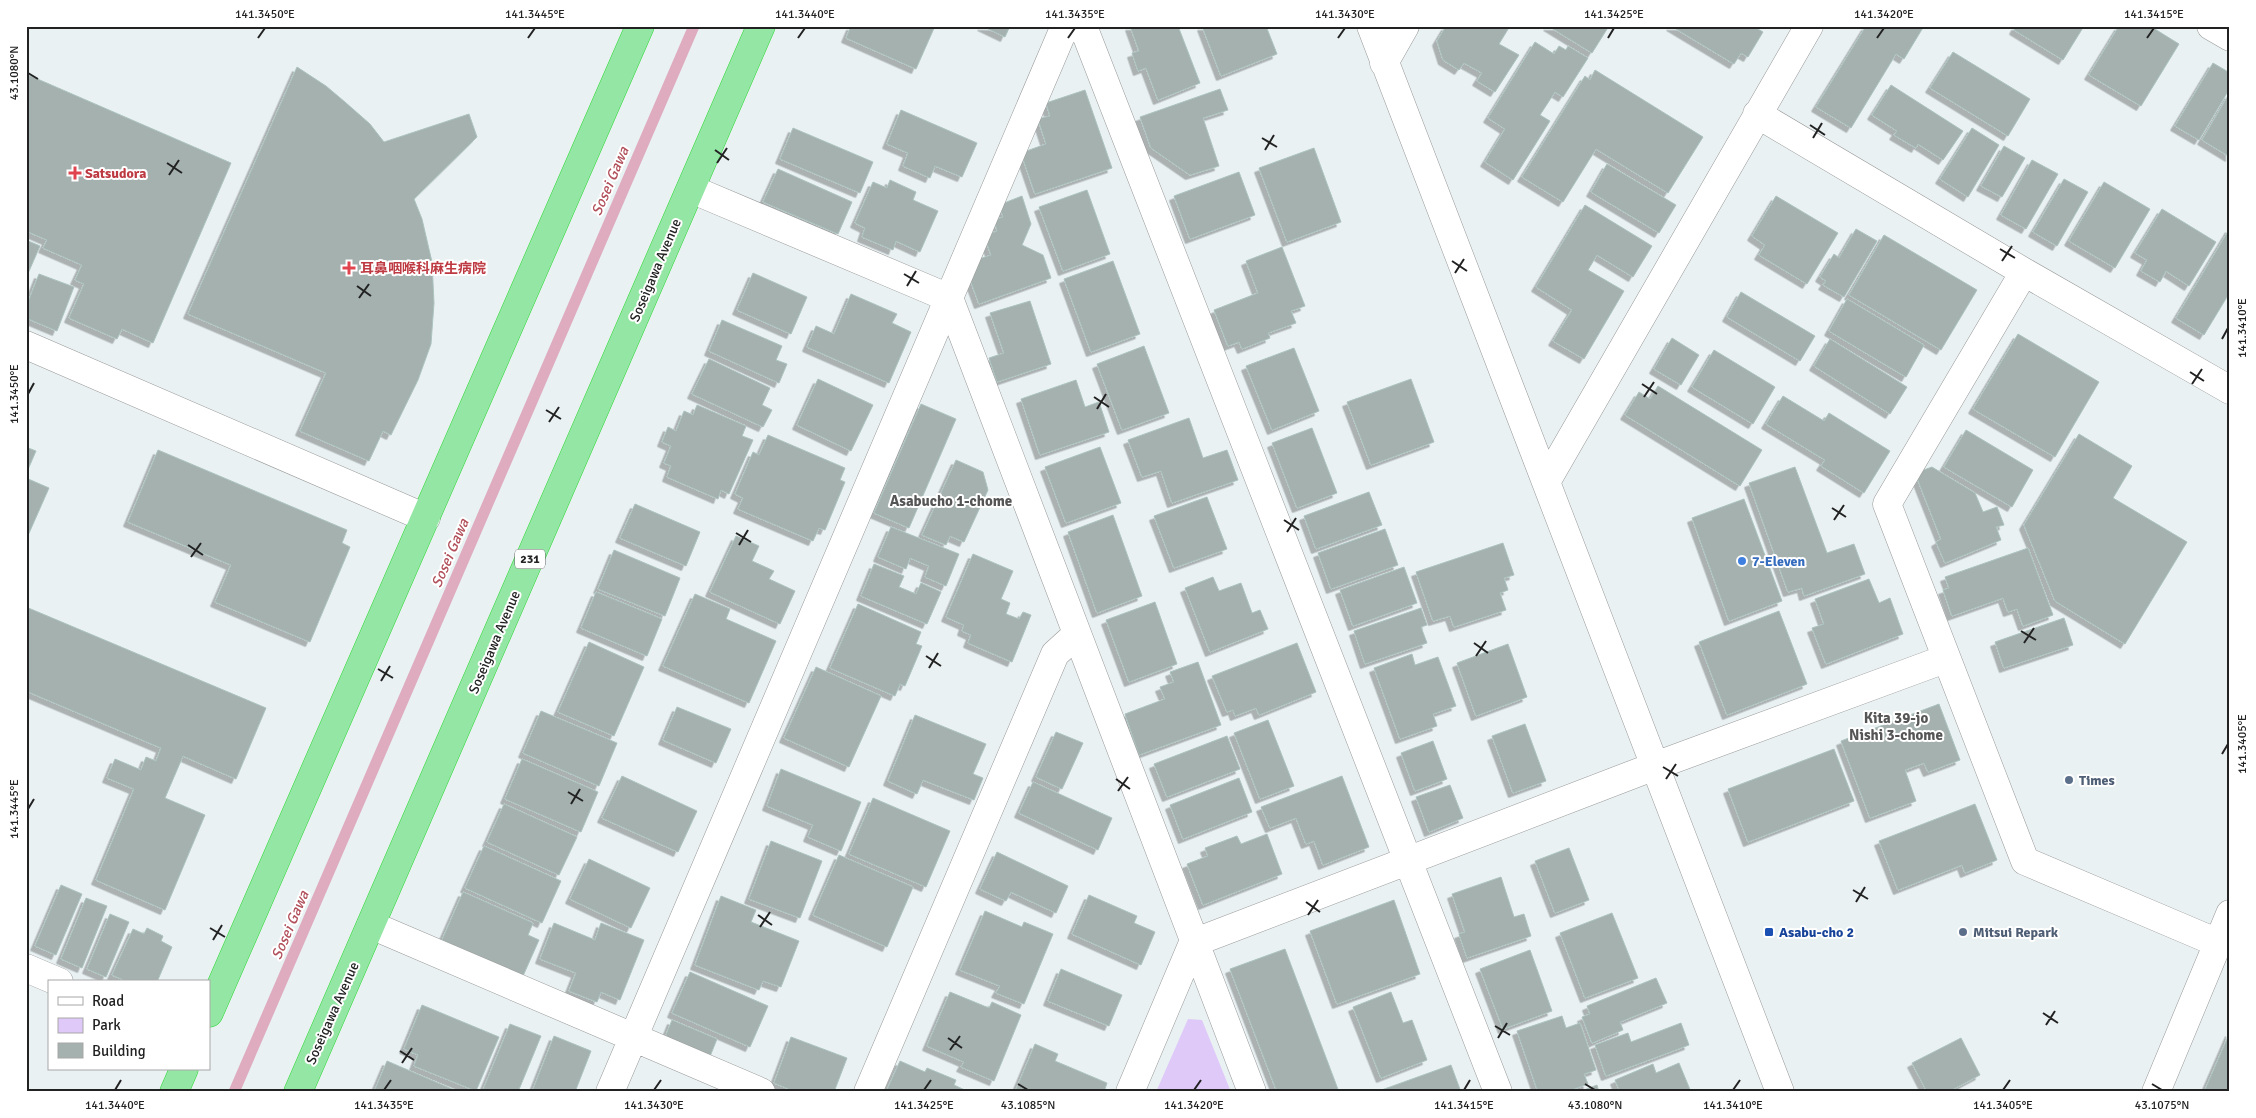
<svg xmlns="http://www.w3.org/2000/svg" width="2256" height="1118" viewBox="0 0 2256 1118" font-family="Signika,'Noto Sans JP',sans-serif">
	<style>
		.park { fill: #dfc9f9 }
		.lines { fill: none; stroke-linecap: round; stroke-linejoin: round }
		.stream { stroke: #deabbf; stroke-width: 11 }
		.building { fill: #a4b1ae; stroke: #acc3bf; filter: url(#shadow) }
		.minor-casing { stroke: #999; stroke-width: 29 }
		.highway-casing { stroke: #2ed835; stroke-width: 29 }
		.minor { stroke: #fff; stroke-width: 28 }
		.highway { stroke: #94e6a4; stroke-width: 28 }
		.ticks { fill: none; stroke: #222; stroke-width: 2 }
		.health-dot { fill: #e0444e; stroke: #fff; stroke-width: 2 }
		.shop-dot { fill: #3f7fe0; stroke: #fff; stroke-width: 2 }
		.service-dot { fill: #5c6f8a; stroke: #fff; stroke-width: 2 }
		.transit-dot { fill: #1a4fb4; stroke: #fff; stroke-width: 2 }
		.labels { text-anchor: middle; stroke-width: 4; stroke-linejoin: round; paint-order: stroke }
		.shield { fill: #fff; stroke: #646464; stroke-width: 1 }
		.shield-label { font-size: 12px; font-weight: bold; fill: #222 }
		.health-label { font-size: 14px; font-weight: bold; fill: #be3a42; stroke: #fff; text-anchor: start }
		.street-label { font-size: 14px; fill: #222; stroke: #fff }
		.shop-label { font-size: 14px; font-weight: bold; fill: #366cbe; stroke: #fff; text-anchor: start }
		.service-label { font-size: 14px; font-weight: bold; fill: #4e5e75; stroke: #fff; text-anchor: start }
		.transit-label { font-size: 14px; font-weight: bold; fill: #164399; stroke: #fff; text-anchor: start }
		.water-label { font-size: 15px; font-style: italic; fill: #b14f5a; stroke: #fff }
		.neighbourhood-label { font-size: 15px; font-weight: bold; fill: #555; stroke: #fff }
		.neatline { fill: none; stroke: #222; stroke-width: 2 }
		.ticks-label { font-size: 12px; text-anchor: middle; fill: #222 }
	</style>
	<defs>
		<filter id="shadow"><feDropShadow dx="-4.5" dy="4.5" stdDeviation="0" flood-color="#0004"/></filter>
	</defs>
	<rect width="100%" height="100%" fill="#e9f1f2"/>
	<!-- park -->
	<path class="park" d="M1188,1019l14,1 29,72h-75z"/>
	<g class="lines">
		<!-- stream -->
		<path class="stream" d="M234,1092l460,-1066"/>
	</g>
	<!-- building -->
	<path class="building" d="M851,26h84l-19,43 -70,-31z
		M982,26h28l-5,11z
		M1130,26h48l22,57 -42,17 -12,-32 -8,3 -6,-18 7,-2z
		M1202,26h64l11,28 -56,22z
		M1446,26h64l-11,18 20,11 -24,37 -18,-11 5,-8 -18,-10 -5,7 -16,-10 -6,-19z
		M1548,26h61l-17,27z
		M1671,26h82l10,6 -15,25 -7,-4 -7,11z
		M1866,26h58l-20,33 -8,-5 -45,74 -35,-21z
		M2016,26h68l-21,34 -49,-30z
		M2119,26h31l29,18 -38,62 -52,-31z
		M1535,42l19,12 5,-8 7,4 2,-4 20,12 -25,39 -8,-5 -15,23 10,6 -37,59 -28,-18 20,-33 -17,-11z
		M1953,52l77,47 -22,37 -78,-48z
		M2213,63l17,10v15l-31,52 -24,-14z
		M297,67l29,19 19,16 25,22 14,18 85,-28 8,23 -63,62 8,20 10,43 2,41 -3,41 -13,36 -27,55 -8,-4 -14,30 -69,-30 26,-58 -138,-59z
		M1595,70l108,67 -35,56 -72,-44 -33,53 -41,-25 63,-101 5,4z
		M26,74l205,89 -78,180 -31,-14 -5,10 -48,-21 15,-34 -9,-4 7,-15 -39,-17 4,-8 -21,-9z
		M1891,85l72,46 -20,29 -25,-16 -2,4 -22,-13 3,-4 -25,-16z
		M1220,89l8,21 -25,8 16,48 -29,9 -39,-27 -11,-31z
		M1085,90l27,78 -77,26 -14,-41 25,-9 -8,-25 12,-3 -4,-13z
		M2229,94h1v63l-28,-17z
		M901,110l76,33 -15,34 -27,-11 -5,12 -27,-12 5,-13 -21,-9z
		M793,128l80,34 -13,31 -80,-34z
		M1972,128l27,17 -31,52 -28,-18z
		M2004,146l21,12 -23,39 -21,-11z
		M1314,148l27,74 -54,20 -28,-74z
		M2032,160l26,14 -32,55 -25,-14z
		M1607,164l69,41 -17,28 -68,-41z
		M778,169l74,33 -14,32 -75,-32z
		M1239,172l16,43 -65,24 -16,-43z
		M2064,179l24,13 -31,54 -24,-14z
		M890,180l26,12 -3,8 25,11 -18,41 -24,-11 -3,9 -31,-13 3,-9 -10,-5 18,-41 14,6z
		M2104,182l46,27 -35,59 -46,-27z
		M1087,190l23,64 -47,17 -24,-64z
		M1022,196l9,28 -9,21 21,10 8,23 -72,26 -11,-30 8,-14 15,-5 -7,-19 13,-5 -3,-11 9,-3 -4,-12z
		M1776,196l62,37 -31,51 -48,-29 6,-10 -13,-9z
		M1585,205l67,41 -19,31 -36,-22 -9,15 36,21 -40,68 -31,-18 19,-31 -36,-23z
		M2162,209l54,33 -27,44 -23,-15 -6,11 -19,-11 6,-11 -12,-7z
		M2230,228v64l-26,43 -28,-17z
		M1856,229l21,12 -33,56 -21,-12 3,-4 -6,-4 14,-23 5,4z
		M1884,235l93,55 -36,60 -92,-55z
		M26,240l14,6 -14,32z
		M1282,247l23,59 -14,5 5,12 -28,10 2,5 -28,11 -3,-7 -11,4 -14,-36 44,-17 -12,-32z
		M1113,261l27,73 -49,18 -27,-73z
		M753,273l54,24 -16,37 -54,-24z
		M39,274l35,13 -17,44 -31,-13v-11z
		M1741,292l74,44 -15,25 -73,-44z
		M851,294l46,20 -5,9 19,9 -22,51 -82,-36 9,-21 18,8z
		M1847,299l77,46 -18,32 -77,-46z
		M1030,301l21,63 -54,18 -8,-24 15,-5 -14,-40z
		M722,320l60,26 -6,14 11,4 -8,19 -70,-32z
		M2018,334l81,48 -44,75 -82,-48z
		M1672,338l27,17 -18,30 -27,-16z
		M1830,339l77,48 -17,27 -76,-48z
		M1144,346l25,67 -47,17 -25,-66z
		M1294,348l25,63 -47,19 -26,-64z
		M1714,350l61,37 -22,37 -61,-37z
		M709,359l61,29 -8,17 10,5 -9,17 -71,-33z
		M818,379l55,26 -22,46 -54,-26z
		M1411,379l23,63 -63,23 -24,-63z
		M1076,380l9,27 14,-5 10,30 -69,23 -19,-56z
		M1658,386l104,64 -22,36 -115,-71 14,-23 11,7z
		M1783,396l41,25 5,-8 61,38 -26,42 -43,-27 4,-6 -59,-36z
		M921,404l35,15 -47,109 -35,-15z
		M697,405l49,21 -4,10 11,4 -24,54 -8,-4 -3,9 -51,-22 4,-11 -7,-3 7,-17 -9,-4 6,-15 8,4 8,-20 9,4z
		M1189,418l14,40 24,-8 11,30 -66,23 -11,-32 -19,6 -14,-37z
		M1312,428l25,65 -40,15 -25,-65z
		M1966,430l67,40 -21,37 -68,-40z
		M2079,434l53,32 -19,32 74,44 -62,102 -70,-43 -31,-76z
		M768,435l77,33 -5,12 5,2 -20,48 -6,-2 -6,13 -75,-32 5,-11 -8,-4 18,-42 6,3z
		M26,447l10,4 -10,23z
		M1100,447l21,56 -55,20 -21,-56z
		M158,450l189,80 -5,13 8,4 -40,95 -95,-40 16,-37 -103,-43z
		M956,460l27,12 5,18 -24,52 -14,-6 -4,9 -24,-10z
		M1795,467l32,86 27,-9 11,30 -61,22 -2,-8 -14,4 -39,-109z
		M1932,467l43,26 8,19 14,-5 7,18 -8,2 5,13 -56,23 -9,-21 5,-3 -26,-66z
		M26,478l23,10 -23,52z
		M1369,492l13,33 -66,24 -12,-33z
		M1207,497l20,52 -53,19 -20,-52z
		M1744,499l38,102 -53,20 -37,-103z
		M635,504l65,28 -14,34 -66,-28z
		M1113,515l29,81 -45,17 -29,-81z
		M891,527l68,27 -13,32 -21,-9 4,-11 -19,-8 -4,11 -28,-12z
		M1385,529l13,36 -67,24 -13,-36z
		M736,536l23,10 -7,15 22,10 -5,8 26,12 -15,33 -70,-32z
		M1503,543l11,32 -10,3 4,12 -8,3 6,17 -52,17 -4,-11 -17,5 -17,-49z
		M2028,548l25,67 -30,11 -6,-17 -9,3 -5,-14 -51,18 -9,-26 6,-2 -4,-11z
		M614,550l66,28 -15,38 -67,-27z
		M973,554l40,17 -12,28 9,4 -4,11 13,5 4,-7 8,3 -19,47 -44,-19 3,-8 -9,-4 2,-6 -18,-8z
		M874,564l30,12 -5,11 17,7 5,-11 20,9 -14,32 -66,-28z
		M1404,567l13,36 -64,23 -13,-36z
		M1213,577l6,14 22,-8 11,30 8,-3 8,19 -58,23 -25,-64z
		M1869,579l10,24 11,-5 13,36 -77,30 -14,-36 12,-4 -9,-25z
		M596,592l66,27 -15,37 -66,-28z
		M695,594l35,15 -4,10 50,22 -27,62 -86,-37z
		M1155,602l22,62 -48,18 -23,-62z
		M858,604l63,28 -5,12 6,2 -17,40 -5,-2 -5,12 -65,-28z
		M26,607l240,101 -30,71 -53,-23 -18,42 40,17 -40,95 -69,-30 38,-91 -27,-11 8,-19 26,11 5,-13 10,4 5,-13 -135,-57z
		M1421,608l6,17 -6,2 6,16 -62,21 -11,-33z
		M1779,611l28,73 -80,31 -28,-73z
		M2064,618l9,27 -69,23 -9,-26z
		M589,642l55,25 -30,69 -56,-24z
		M1297,643l19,49 -57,23 -3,-7 -21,8 -2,-6 -6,2 -15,-36z
		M1508,644l19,53 -51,19 -19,-53z
		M1412,654l3,11 23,-8 18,49 -23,8 4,12 -37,13 -26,-71z
		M1198,662l23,63 -82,30 -14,-41 40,-15 -5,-12 14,-5 -4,-10z
		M816,667l65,29 -32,71 -65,-29z
		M1939,704l21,56 -32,12 -4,-9 -19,7 11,31 -46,17 -29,-77z
		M677,707l54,22 -15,34 -53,-23z
		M541,711l76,32 -18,43 -76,-33z
		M915,715l71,29 -13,30 10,4 -9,22 -51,-20 -6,14 -29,-13z
		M1268,720l26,66 -34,13 -26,-66z
		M1525,724l21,57 -33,12 -21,-57z
		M1056,732l27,11 -21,46 -26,-12z
		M1227,736l13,33 -73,28 -13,-33z
		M1433,741l14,38 -32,12 -14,-38z
		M1834,749l20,52 -106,41 -20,-53z
		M522,759l76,33 -17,40 -76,-33z
		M781,769l80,33 -20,49 -33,-14 5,-12 -46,-19z
		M622,776l75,35 -19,41 -76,-34z
		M1342,776l27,71 -46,18 -9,-24 -8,3 -10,-26 -26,10 -9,-21z
		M1239,778l13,34 -69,27 -13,-34z
		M1033,782l79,36 -14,32 -79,-37z
		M1450,785l13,33 -34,14 -13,-35z
		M873,798l77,33 -24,56 -77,-33z
		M504,804l73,33 -18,38 -72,-33z
		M1975,804l22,56 -32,13 -3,-8 -64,25 -19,-49z
		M1267,834l15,40 -79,31 -16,-41 21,-8 -3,-8 32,-12 4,8z
		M771,841l51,20 -22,57 -51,-19z
		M484,846l77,35 -19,42 -77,-35z
		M1569,848l20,52 -34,13 -20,-52z
		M997,852l71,34 -12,27 -45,-21 -5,9 -26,-12z
		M839,855l74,32 -26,60 -74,-32z
		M589,859l61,29 -19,40 -61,-29z
		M1501,877l13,40 10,-3 7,22 -64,22 -8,-24 6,-2 -13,-38z
		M61,885l21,9 -26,61 -21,-9z
		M463,892l70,31 -5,12 11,5 -16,36 -81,-36z
		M1089,895l48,21 -3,7 21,9 -14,33 -69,-31z
		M721,896l35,14 -5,12 48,19 -18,46 -18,-6 -4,9 -64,-25z
		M86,898l21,8 -25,62 -21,-9z
		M1394,900l26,74 -83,30 -27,-73z
		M985,911l37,16 2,-5 29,12 -29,70 -28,-11 4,-7 -40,-16z
		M1612,913l26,65 -53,20 -25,-65z
		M110,914l19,8 -23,55 -19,-8z
		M554,923l41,17 6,-17 43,17 -24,60 -19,-8 -4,10 -28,-11 7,-18 -36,-14z
		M147,928l16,8 -2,5 11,6 -15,35h-29l-16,-7 21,-46 11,5z
		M1285,949l54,143h-62l-47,-123z
		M1530,950l22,61 -49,18 -23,-60z
		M1061,969l61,26 -13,31 -61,-25z
		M690,972l78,34 -18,41 -78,-34z
		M1656,978l11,25 -47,19 3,8 -31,13 -10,-26 8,-3 -3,-8z
		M950,992l39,16 3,-6 29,13 -27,66 -33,-14 3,-5 -37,-16z
		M1391,992l12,31 9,-3 15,40 -46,18 -28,-71z
		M422,1005l77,32 -23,54 -62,-25 4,-11 -14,-6z
		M1562,1016l4,12 14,-5 16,47 -12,4 4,10 -22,8h-28l-21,-61z
		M672,1020l45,19 -10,25 -45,-19z
		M1681,1023l8,22 -83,31 -11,-31 33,-12 3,9z
		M510,1024l31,12 -23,56h-31l-4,-2z
		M2230,1032v60h-26z
		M554,1036l37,15 -16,41h-43z
		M791,1037l56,21 -13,34h-38l-22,-9z
		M1961,1038l19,37 -32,17h-21l-15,-29z
		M1035,1044l23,10 -3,7 52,22 -3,9h-89z
		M387,1061l72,31h-85z
		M900,1061l25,11 2,-4 29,12 -2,5 15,7h-83z
		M1679,1063l12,29h-71l-5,-12 38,-16 3,9z
		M1451,1065l10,27h-85z
		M1597,1085l2,7h-20z"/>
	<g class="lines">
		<!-- minor casing -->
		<g class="minor-casing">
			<path id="minor" d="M1076,26l10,8 412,1058
				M1371,26l409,1066
				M2211,26l19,11
				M1384,63l21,-37
				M1757,114l267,158 206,118
				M691,189l258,109 303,794
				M2024,272l-137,232 138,357 193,82
				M26,345l400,173
				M1546,482l263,-456
				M371,925l390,167
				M26,968l33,14
				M610,1092l455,-1066
				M868,1092l187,-438 22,-20
				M1130,1092l63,-149 462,-177 290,-107
				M2156,1092l74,-178"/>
		</g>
		<!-- highway casing -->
		<g class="highway-casing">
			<path id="highway" d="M209,1013l431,-987
				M174,1092l10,-23
				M298,1092l463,-1066"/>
		</g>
		<!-- minor -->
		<use href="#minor" class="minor"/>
		<!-- highway -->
		<use href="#highway" class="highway"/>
	</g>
	<!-- ticks -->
	<path class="ticks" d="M258,38l7,-10M528,38l7,-10M798,38l7,-10M1068,38l7,-10M1338,38l7,-10M1608,38l6,-10M1877,38l7,-10M2147,38l7,-10M28,73l10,6M1810,125l15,10M1262,138l15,9M1813,138l9,-15M715,150l14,10M1265,150l9,-15M167,163l15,10M717,163l10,-15M169,175l10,-15M2000,249l15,9M1452,261l15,10M2002,261l10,-15M1455,273l9,-14M904,274l15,9M357,286l14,10M907,286l9,-15M359,298l10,-14M2222,339l6,-11M2190,372l14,9M1642,384l15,10M2192,384l10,-15M28,394l6,-11M1094,397l15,10M1644,397l10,-15M1097,409l9,-15M546,410l15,9M549,422l10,-15M1832,508l14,9M1284,520l15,10M1834,520l10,-15M1287,532l9,-14M736,533l15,9M188,545l15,10M739,545l9,-15M191,557l10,-14M2021,631l15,9M1474,643l14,10M2024,643l10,-15M926,656l15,10M1476,656l10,-15M929,668l9,-15M378,669l15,9M381,681l9,-15M2222,754l6,-10M1663,767l15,9M1116,779l14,10M1666,779l10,-15M1118,791l10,-14M568,792l15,9M571,804l9,-15M28,809l6,-10M1853,890l15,9M1306,902l14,10M1856,902l9,-15M758,915l14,10M1308,915l10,-15M760,927l10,-15M210,928l15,9M213,940l9,-15M2043,1013l15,10M2046,1025l9,-14M1495,1026l15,9M948,1038l14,10M1498,1038l9,-15M950,1050l10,-14M400,1051l14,9M402,1063l10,-15M1018,1084l10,6M1585,1084l10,6M2152,1084l10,6M115,1090l6,-10M384,1090l7,-10M654,1090l7,-10M924,1090l7,-10M1194,1090l7,-10M1464,1090l6,-10M1733,1090l7,-10M2003,1090l7,-10"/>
	<!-- markers -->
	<g class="health-dot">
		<path d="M72.5 165.5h5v5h5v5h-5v5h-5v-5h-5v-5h5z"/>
		<path d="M346.5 260.5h5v5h5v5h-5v5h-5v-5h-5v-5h5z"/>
	</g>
	<circle class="shop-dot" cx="1742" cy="561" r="5"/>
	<g class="service-dot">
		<circle cx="2069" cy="780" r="5"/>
		<circle cx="1963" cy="932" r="5"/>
	</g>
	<rect class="transit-dot" x="1764" y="927" width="10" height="10" rx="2.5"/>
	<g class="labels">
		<!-- shield labels -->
		<rect class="shield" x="515" y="549.5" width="30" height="19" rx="4"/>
		<g class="shield-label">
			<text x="530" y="563">231</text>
		</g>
		<!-- health labels -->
		<g class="health-label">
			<text x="85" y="178">Satsudora</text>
			<text x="360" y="273">耳鼻咽喉科麻生病院</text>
		</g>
		<!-- street labels -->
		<g class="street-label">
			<text transform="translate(655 270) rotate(-67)" y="5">Soseigawa Avenue</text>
			<text transform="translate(494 642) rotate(-67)" y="5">Soseigawa Avenue</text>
			<text transform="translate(332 1013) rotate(-66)" y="5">Soseigawa Avenue</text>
		</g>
		<!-- shop labels -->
		<g class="shop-label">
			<text x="1752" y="566">7-Eleven</text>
		</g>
		<!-- service labels -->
		<g class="service-label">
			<text x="2079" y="785">Times</text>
			<text x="1973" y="937">Mitsui Repark</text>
		</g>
		<!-- transit labels -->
		<g class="transit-label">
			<text x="1779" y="937">Asabu-cho 2</text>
		</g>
		<!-- water labels -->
		<g class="water-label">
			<text transform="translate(610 181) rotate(-67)" y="5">Sosei Gawa</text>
			<text transform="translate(450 553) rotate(-67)" y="5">Sosei Gawa</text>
			<text transform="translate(290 925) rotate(-67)" y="5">Sosei Gawa</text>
		</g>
		<!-- neighbourhood labels -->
		<g class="neighbourhood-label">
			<text x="951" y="506">Asabucho 1-chome</text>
			<text x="1896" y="723">Kita 39-jo<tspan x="1896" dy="17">Nishi 3-chome</tspan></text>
		</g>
	</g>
	<!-- border -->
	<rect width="2256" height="1118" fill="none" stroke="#ffffff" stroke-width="55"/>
	<!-- legend -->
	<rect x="48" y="980" width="162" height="90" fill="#ffffff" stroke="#a7a7a7"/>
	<rect x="58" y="997" width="25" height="8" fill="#ffffff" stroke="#a7a7a7"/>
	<text x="92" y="1006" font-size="15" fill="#222222">Road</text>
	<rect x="58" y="1018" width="25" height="15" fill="#dfc9f9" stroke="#a7a7a7"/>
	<text x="92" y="1030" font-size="15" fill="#222222">Park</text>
	<rect x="58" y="1043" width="25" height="15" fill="#a4b1ae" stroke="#a7a7a7"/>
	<text x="92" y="1056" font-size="15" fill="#222222">Building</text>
	<rect x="28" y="28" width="2200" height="1062" class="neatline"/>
	<g class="ticks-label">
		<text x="265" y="18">141.3450°E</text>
		<text x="535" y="18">141.3445°E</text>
		<text x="805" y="18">141.3440°E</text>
		<text x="1075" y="18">141.3435°E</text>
		<text x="1345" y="18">141.3430°E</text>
		<text x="1614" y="18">141.3425°E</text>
		<text x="1884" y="18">141.3420°E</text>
		<text x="2154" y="18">141.3415°E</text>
		<text transform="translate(14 73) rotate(-90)" y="4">43.1080°N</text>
		<text transform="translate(2242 328) rotate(-90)" y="4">141.3410°E</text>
		<text transform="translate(14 394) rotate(-90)" y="4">141.3450°E</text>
		<text transform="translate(2242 744) rotate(-90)" y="4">141.3405°E</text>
		<text transform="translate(14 809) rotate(-90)" y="4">141.3445°E</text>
		<text x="115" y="1109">141.3440°E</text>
		<text x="384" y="1109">141.3435°E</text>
		<text x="654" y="1109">141.3430°E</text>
		<text x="924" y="1109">141.3425°E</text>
		<text x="1028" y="1109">43.1085°N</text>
		<text x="1194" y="1109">141.3420°E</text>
		<text x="1464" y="1109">141.3415°E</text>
		<text x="1595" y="1109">43.1080°N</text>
		<text x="1733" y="1109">141.3410°E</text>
		<text x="2003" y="1109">141.3405°E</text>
		<text x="2162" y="1109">43.1075°N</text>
	</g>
</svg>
